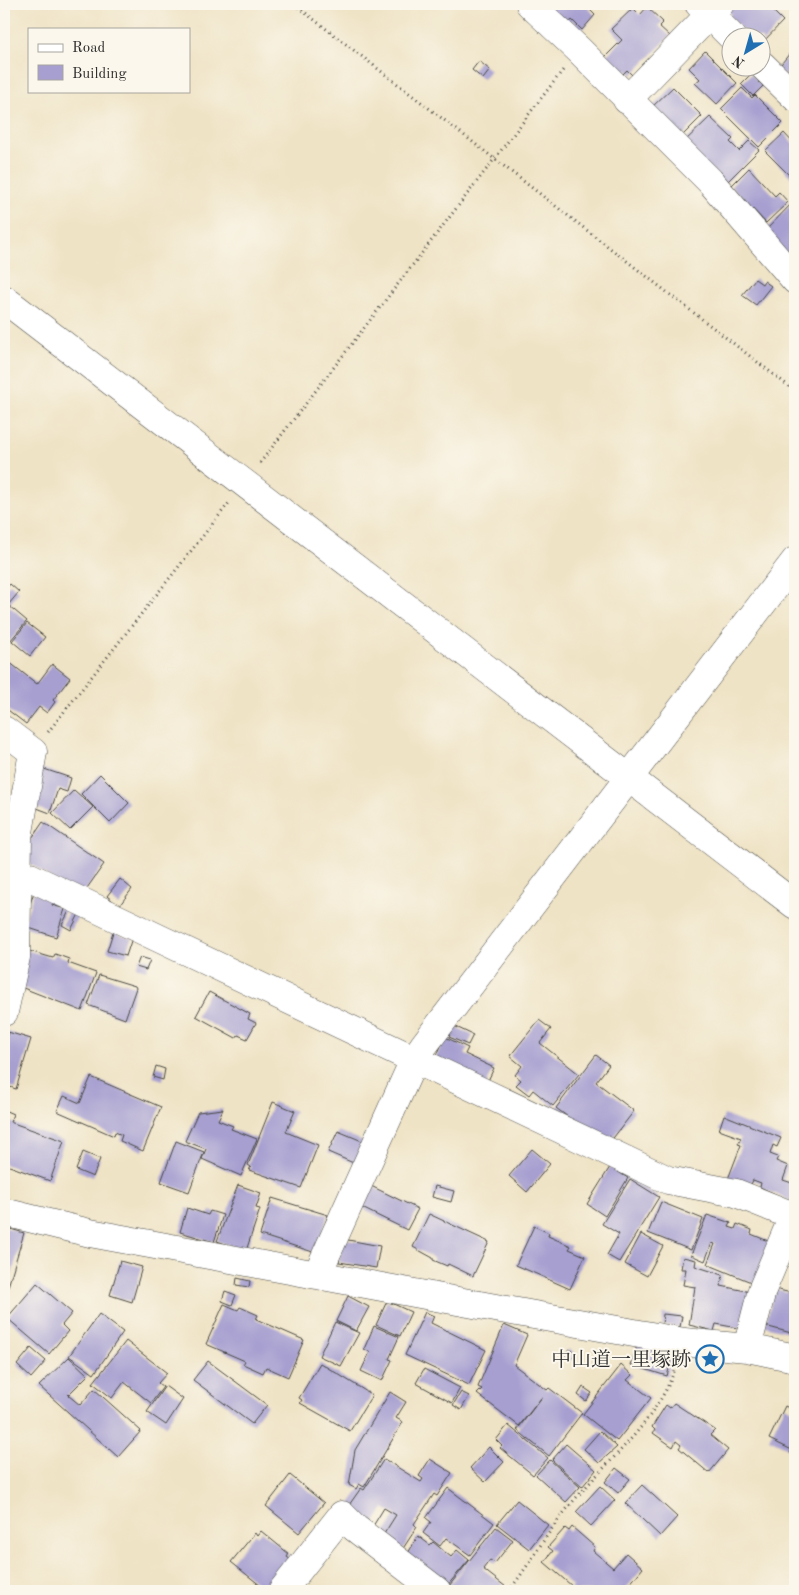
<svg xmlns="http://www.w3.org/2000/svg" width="799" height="1595" viewBox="0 0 799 1595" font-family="'Old Standard TT','Noto Serif JP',serif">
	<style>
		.building { fill: #a69fd0 }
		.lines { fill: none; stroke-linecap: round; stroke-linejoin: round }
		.minor-casing { stroke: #484742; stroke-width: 29 }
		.tertiary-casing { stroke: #484742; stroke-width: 29 }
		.path { stroke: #484742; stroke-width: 3; stroke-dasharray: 1 4; stroke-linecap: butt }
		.minor { stroke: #fff; stroke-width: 28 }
		.tertiary { stroke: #fff; stroke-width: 28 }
		.labels { text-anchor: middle; stroke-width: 4; stroke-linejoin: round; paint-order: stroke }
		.poi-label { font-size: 20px; fill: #2b2b2b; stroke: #fbf7ec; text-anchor: end }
	</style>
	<rect width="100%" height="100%" fill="#fbf7ec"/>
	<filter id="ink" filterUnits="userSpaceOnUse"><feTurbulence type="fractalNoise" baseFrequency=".02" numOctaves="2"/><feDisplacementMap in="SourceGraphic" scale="10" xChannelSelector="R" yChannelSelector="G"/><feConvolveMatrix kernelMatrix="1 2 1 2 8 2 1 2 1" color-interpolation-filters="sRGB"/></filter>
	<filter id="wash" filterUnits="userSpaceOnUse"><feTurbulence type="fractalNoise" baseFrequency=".0096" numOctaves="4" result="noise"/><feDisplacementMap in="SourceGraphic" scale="20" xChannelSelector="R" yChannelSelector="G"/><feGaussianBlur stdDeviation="1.12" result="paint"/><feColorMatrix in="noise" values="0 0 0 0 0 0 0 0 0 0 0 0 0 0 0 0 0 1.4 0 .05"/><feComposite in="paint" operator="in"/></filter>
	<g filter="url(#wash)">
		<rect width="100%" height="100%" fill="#efe3c5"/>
		<g id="blocks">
			<!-- building -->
			<path class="building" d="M543,4h49l-4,4 7,7 -13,15 -10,-10 -6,7z
				M737,4h29l17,17 -21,22v-5h-12l-21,-22 2,-2 -3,-2z
				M647,7l16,15 -4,4 11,10 -38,39 -5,-5 -9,9 -18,-17 22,-22 -11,-11 22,-21 7,7z
				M795,47v37l-18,-15z
				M705,51l32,32 -20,21 -22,-21 5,-4 -11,-11z
				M479,61l11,9 -7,9 -11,-9z
				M751,74l12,12 -10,10 -12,-12z
				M673,87l29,29 -22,22 -28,-31z
				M742,88l10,10 3,-3 28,28 -24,24 -38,-38z
				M710,117l23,22 -3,3 9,9 10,-10 10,9 -35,35 -40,-43z
				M784,133l11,12v36l-30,-30z
				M749,168l26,28 4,-4 9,10 -22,21 -35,-37z
				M795,200v62l-31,-30z
				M755,279l7,5 2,-3 7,5 -15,19 -14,-10z
				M10,584l9,8 -11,13 19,16 -23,27v-57z
				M27,623l18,14 -15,19 -18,-15z
				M4,658l33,26 15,-20 18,14 -17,22 2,2 -8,11 -8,-6 -13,17 -22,-17z
				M41,768l30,10 -4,14 -9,-3 -8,24 -21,-8z
				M100,774l29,29 -19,20 -29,-29z
				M74,790l19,17 -23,23 -18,-17z
				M43,822l61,42 -24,34 -51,-35 -3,-16z
				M120,879l12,10 -13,17 -12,-10z
				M34,892l20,6 -2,7 13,4 -9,28 -33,-11z
				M70,909l9,5 -8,16 -9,-5z
				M113,932l19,6 -6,18 -19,-5z
				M26,950l27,8 2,-4 14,5 -1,4 28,10 -14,38 -64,-25z
				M140,957l10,3 -4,10 -10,-3z
				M99,975l36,11 1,2 -11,31 -37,-14z
				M209,992l41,22 -2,5 8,4 -9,16 -9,-4 -2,3 -40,-22z
				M539,1020l12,9 -11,14 39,31 -26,32 -20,-16 -4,5 -13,-10 5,-5 -6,-5 7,-9 -12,-10z
				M454,1026l19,9 -5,10 -19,-8z
				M8,1032l23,7 -15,50 -12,-4v-41z
				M445,1037l23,11 -3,6 29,14 -9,19 -51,-25z
				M596,1055l13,10 -13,17 38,29 -27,35 -51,-38z
				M156,1066l9,3 -2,11 -10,-3z
				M91,1077l70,30 -18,44 -23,-10 2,-6 -7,-3 -1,4 -57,-25 7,-15 16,7z
				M273,1102l22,9 -9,21 32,13 -17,43 -52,-18 2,-3 -3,-2z
				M223,1109l-5,11 15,6 -2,3 26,10 -16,37 -39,-17 4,-10 -21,-8 13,-29z
				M4,1110l9,4 -3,8 54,19 -14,40 -46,-17z
				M724,1115l57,23 -4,9 -4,-2 -3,9 8,3 -2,4 12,5 -5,14 12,4 -2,18 -33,-15 1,-4 -8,-3 -3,7 -22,-8 13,-34 -3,-1 3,-6 -22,-8z
				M338,1131l29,12 -9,22 -30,-13z
				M176,1141l28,11 -15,40 -28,-10z
				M532,1149l18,15 -23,28 -18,-16z
				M83,1152l17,7 -7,18 -17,-7z
				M610,1167l18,11 -23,38 -18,-12z
				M630,1179l29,18 -40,65 -12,-7 12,-21 -17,-10z
				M238,1185l23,8 -5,15 4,1 -14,42 -29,-10z
				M369,1185l49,24 -11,21 -49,-24z
				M435,1186l19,5 -3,11 -19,-5z
				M272,1198l56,17 -12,38 -56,-18z
				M661,1202l42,17 -12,31 -43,-17z
				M187,1208l21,7 2,-4 13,4 -9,27 -34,-10z
				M429,1214l60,28 -16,34 -25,-12 -1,2 -14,-6v-2l-20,-11z
				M707,1215l24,8 -2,4 6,2 2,-5 15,6 -1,4 22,9 -17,41 -49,-20 8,-20 -3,-1 -7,18 -14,-6z
				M534,1226l15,7 -1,3 23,10 -2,3 16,7 -15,33 -54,-24z
				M4,1227l20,6 -17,57 -3,-1z
				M641,1234l22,12 -16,30 -22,-12z
				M343,1239l37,7 -4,22 -37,-6z
				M683,1257l13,3 -1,6 28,9 -2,11 30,6 -8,37 -27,-5 -2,7 -25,-6 6,-38 -12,-2 3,-16h-5z
				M120,1261l22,6 -10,35 -22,-7z
				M237,1278l13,3 -1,6 -13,-2z
				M37,1283l35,30 -10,12 6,6 -19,23 -42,-36z
				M775,1289l20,5v40l-30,-8z
				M225,1291l11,4 -4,10 -10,-4z
				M348,1296l21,11 -13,24 -20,-10z
				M387,1301l24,11 -11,24 -24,-11z
				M224,1304l14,6 2,-3 18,8 -2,4 48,21 -16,37 -22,-10 -3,6 -20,-9 2,-3 -39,-17z
				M425,1312l9,4 -3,7 55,27 -17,35 -64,-30z
				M99,1314l24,18 -29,42 -25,-18z
				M663,1314l19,2 -2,11 -18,-2z
				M335,1322l24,11 -18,33 -22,-10z
				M504,1325l23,10 -13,30 33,25 2,-2 33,25 -33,43 -32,-26 25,-33 -23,29 -42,-32 5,-5 -4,-2z
				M374,1326l25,11 -10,22 3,1 -10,21 -21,-10 9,-19 -6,-3z
				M126,1341l41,32 -9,10 5,4 -12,16 -27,-21 -12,16 -19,-15z
				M638,1342l36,10 -7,24 -36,-11z
				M31,1348l15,13 -15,17 -14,-13z
				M569,1349l6,4 -5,8 -7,-4z
				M69,1357l19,18 -20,20 12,10 14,-16 47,42 -23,26 -79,-71z
				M208,1361l59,44 -15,19 -59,-44z
				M320,1363l52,32 -22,36 -50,-28 2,-3 -3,-2z
				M621,1365l11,10 -5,5 24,18 -34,43 -34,-27z
				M424,1369l36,19 -8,15 -36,-20z
				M165,1386l18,13 -17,26 -19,-13z
				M583,1387l9,6 -6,8 -8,-6z
				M390,1392l16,10 -10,16 7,4 -39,65 -5,-3 -3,5 -7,-4 6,-35z
				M461,1392l8,4 -8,14 -8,-5z
				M674,1403l41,27 -5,5 18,15 -19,23 -30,-25 2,-3 -5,-4 -3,6 -20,-14 2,-3 -3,-3 14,-22 4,3z
				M785,1406l10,5v44l-5,-2 2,-3 -23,-11z
				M508,1425l40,33 -15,17 -33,-27 2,-2 -6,-6z
				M600,1431l17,16 -18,16 -15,-14z
				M566,1444l30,26 -14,17 -30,-27z
				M489,1447l15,15 -19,20 -15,-14z
				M384,1459l37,23 2,-3 -4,-3 11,-17 22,14 -15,23 -3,-2 -20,30 3,3 -15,23 -20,-13 14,-22 -12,-7 -11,18 -24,-21 12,-17 3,2z
				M550,1460l30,27 -14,15 -30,-27z
				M616,1468l14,11 -12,14 -13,-11z
				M290,1475l34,28 -25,30 -33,-27z
				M642,1485l35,32 -17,19 -35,-33z
				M600,1486l15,14 -24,26 -15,-14z
				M448,1488l46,35 -24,32 -24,-17 -6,8 -17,-13 8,-11 -5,-4z
				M517,1500l31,25 -19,24 -32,-25z
				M496,1527l17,13 -18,23 -5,-3 -7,9 23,18 -4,4h-46l-7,-5z
				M572,1527l23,20 -2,4 20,17 13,-15 17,15 -19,23h-50l-4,-3 2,-2 -28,-24 9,-11 -5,-4 17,-19 4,3z
				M261,1531l28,23 -2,3 4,3 -25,30 -35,-28 24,-29 2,3z
				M418,1536l12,9 3,-3 18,15 6,-7 12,10 -23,27 -39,-32z"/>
		</g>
	</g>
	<g filter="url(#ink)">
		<use href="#blocks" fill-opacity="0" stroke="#484742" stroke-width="1"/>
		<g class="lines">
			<!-- minor casing -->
			<g class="minor-casing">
				<path id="minor" d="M530,4l49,46 131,131 85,99
					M699,4l34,34
					M762,65l33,32
					M627,100l93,-96
					M4,299l791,606
					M4,730l29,22 -15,86 -2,119 -12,55
					M16,876l14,1 638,303 68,13 57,23
					M4,1212l86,21 411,76 183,33 63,6 44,9
					M317,1275l97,-215 10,-15 371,-484
					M747,1348l15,-58 33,-78
					M282,1591l60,-76 13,13 82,63"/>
			</g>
			<!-- tertiary casing -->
			<g class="tertiary-casing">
				<path id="tertiary" d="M791,1357h4"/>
			</g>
			<!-- path -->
			<path class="path" d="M294,4l501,387
				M260,463l303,-393
				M48,732l181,-229
				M509,1591c20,-26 36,-55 57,-81 38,-48 90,-84 110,-144"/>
			<!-- minor -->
			<use href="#minor" class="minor"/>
			<!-- tertiary -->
			<use href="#tertiary" class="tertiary"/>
		</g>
	</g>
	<!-- icons -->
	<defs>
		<g id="sight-ring" transform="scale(1.4375)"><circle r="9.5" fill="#fbf7ec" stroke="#1f6fb2" stroke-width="1.5"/><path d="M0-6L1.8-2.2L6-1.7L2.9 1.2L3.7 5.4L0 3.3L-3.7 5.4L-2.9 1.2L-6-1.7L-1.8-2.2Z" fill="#1f6fb2"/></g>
	</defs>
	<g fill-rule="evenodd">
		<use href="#sight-ring" x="710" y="1359"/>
	</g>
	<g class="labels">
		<!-- poi labels -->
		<g class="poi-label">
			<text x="691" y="1366">中山道一里塚跡</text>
		</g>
	</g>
	<!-- margin -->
	<rect width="799" height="1595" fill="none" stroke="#fbf7ec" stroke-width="20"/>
	<!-- legend -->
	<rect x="28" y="28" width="162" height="65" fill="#fbf7ec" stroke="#a8a59f"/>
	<rect x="38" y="44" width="25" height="8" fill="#ffffff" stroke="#a8a59f"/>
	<text x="72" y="52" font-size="15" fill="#2b2b2b">Road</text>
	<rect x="38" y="65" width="25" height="15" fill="#a69fd0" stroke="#a8a59f"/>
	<text x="72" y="78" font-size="15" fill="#2b2b2b">Building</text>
	<!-- north arrow -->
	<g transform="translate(746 52) rotate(217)"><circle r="24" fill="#fbf7ec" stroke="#a8a59f"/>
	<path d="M0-4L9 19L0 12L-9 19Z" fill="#1f6fb2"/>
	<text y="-8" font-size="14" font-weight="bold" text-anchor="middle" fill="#2b2b2b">N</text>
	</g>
</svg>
